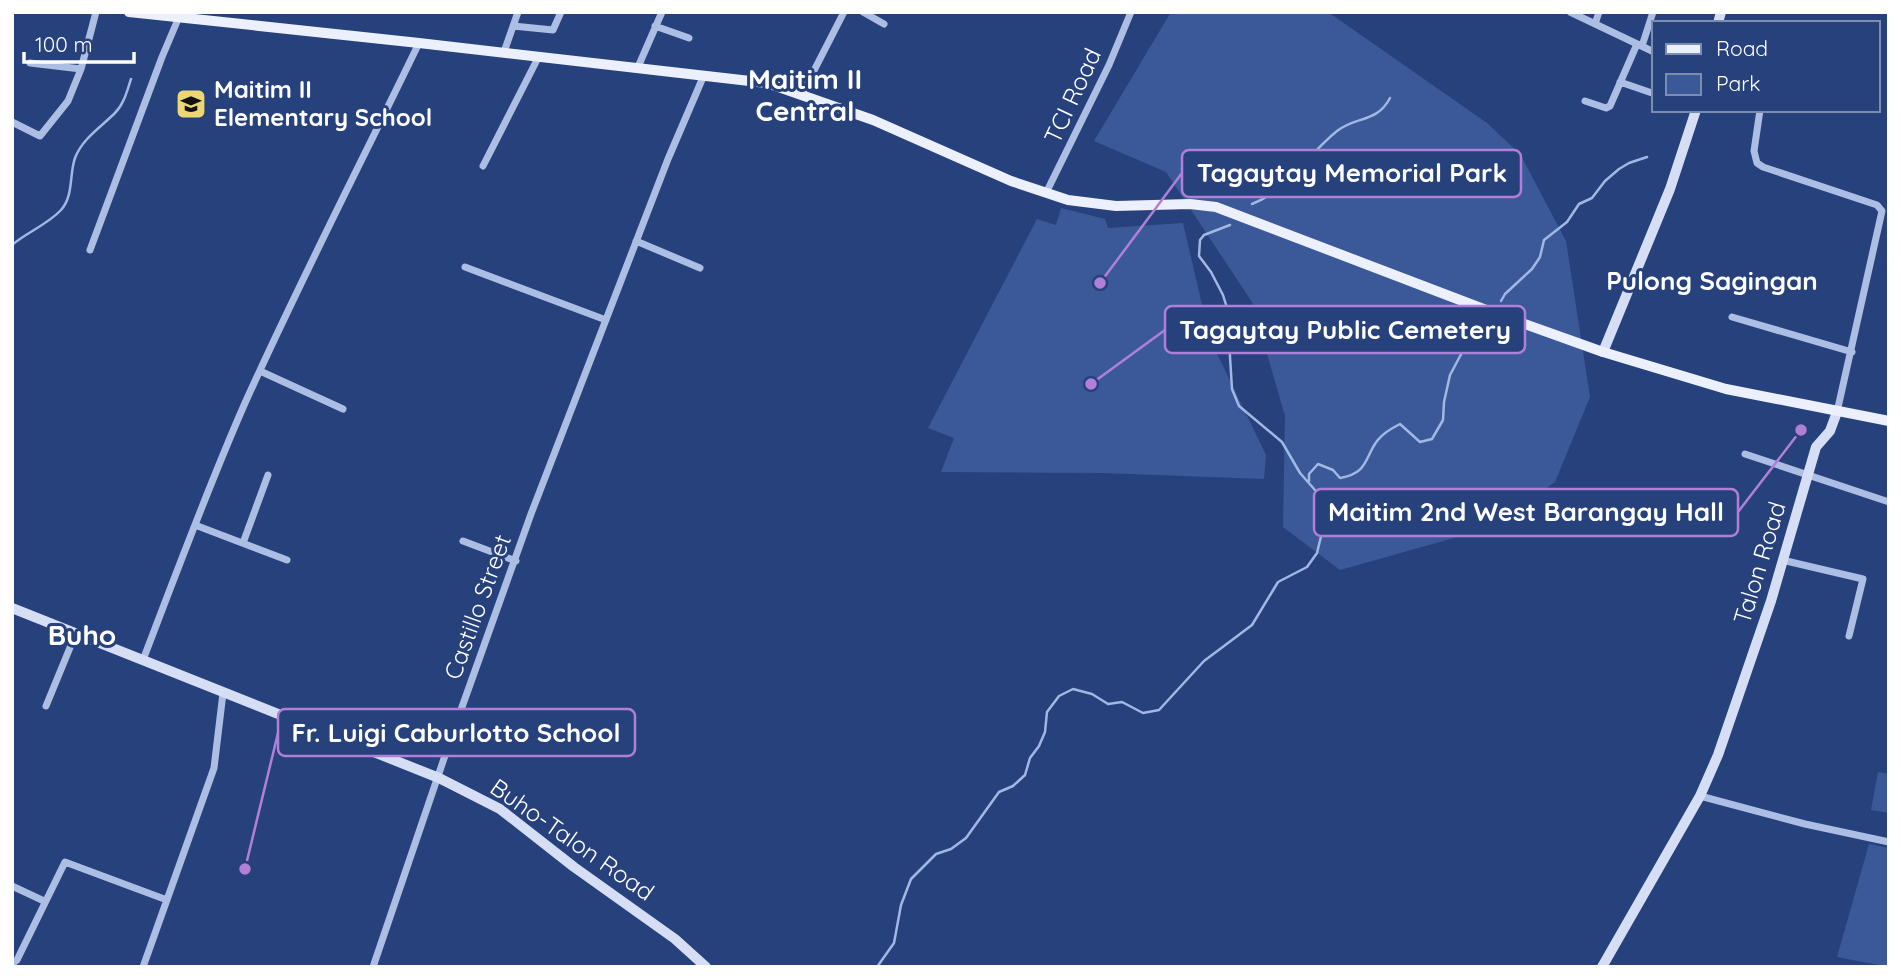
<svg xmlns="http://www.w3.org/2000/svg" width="1901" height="979" viewBox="0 0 1901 979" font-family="Quicksand,sans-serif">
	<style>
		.green { fill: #3b5999 }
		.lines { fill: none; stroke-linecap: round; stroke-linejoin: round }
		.stream { stroke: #a1b7e4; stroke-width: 2.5 }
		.street { stroke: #acbee4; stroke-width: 7 }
		.secondary { stroke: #d5def4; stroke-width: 10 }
		.primary { stroke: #ecf0fc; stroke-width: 10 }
		.labels { text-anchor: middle; stroke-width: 6; stroke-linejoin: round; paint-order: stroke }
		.poi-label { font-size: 24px; font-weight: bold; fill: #fff; stroke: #27417c; text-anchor: start }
		.street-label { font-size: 24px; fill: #fff; stroke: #27417c }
		.neighbourhood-label { font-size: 26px; font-weight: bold; fill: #fff; stroke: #27417c }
		.quarter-label { font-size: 28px; font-weight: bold; fill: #fff; stroke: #27417c }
		.leader { fill: none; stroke: #b080d9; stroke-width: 2.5 }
		.callout-dot { fill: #b080d9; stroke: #27417c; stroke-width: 2.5 }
		.callout { fill: #27417c; stroke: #b080d9; stroke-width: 2.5 }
		.callout-label { font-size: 26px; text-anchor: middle; font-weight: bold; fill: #fff }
	</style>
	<rect width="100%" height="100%" fill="#27417c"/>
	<!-- green -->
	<path class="green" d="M1171,12h157l159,111 33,31 46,87 24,156 -35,85 -62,45 -153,43 -57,-43 2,-111 -33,-114 -86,-130 -72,-31z
		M1061,208l44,11 3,9 75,-5 27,116 56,116 -2,24 -162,-6 -161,-1 13,-34 -26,-10 109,-209 19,6z
		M1878,772l11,2v39l-18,-3z
		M1869,844l20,4v119l-52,-10z"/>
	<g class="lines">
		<!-- stream -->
		<path class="stream" d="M1252,204c36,-14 55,-49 85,-73 19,-15 40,-8 53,-33
			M12,245c15,-13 35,-20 49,-35 13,-15 8,-35 14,-52 7,-19 26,-31 40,-45 9,-9 12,-22 16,-34
			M1501,301l4,-7 27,-25 8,-12 4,-17 23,-18 12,-18 13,-6 13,-17 14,-12 10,-6 18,-6
			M1309,481v-7l9,-10 15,6 7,8c28,-5 24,-19 37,-37 6,-8 15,-13 23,-17l20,18 12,-3 11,-19 1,-18 6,-27 16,-30 22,-21
			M877,967l17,-24 7,-38 10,-26 25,-25 15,-5 15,-11 33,-46 14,-6 12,-11 5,-17 9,-12 6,-14 2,-20 12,-16 14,-7 19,5 16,10 14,-2 21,11 16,-3 45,-49 48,-36 26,-43 29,-15 10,-14 8,-33 -3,-22 -22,-25 -18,-31 -43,-36 -7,-17 -5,-81 -4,-13 -12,-23 -12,-16 1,-16 4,-5 26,-10"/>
		<!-- street -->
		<path class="street" d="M863,12l21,12
			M1570,12l84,40
			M1595,24l4,-12
			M513,26l40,4 8,-18
			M655,26l34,12
			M1642,46l11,-34
			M504,52l14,-40
			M30,63l51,6
			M638,67l24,-55
			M1620,82l32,11
			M802,94l42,-82
			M1585,101l21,7 4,-2 27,-62
			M1760,110l-6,41 3,12 6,4 114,38 5,6 -45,201
			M12,122l28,14 28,-35 13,-32 15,-57
			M483,166l56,-110
			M1046,193l63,-128 22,-53
			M636,241l64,27
			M90,250l72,-193 17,-40
			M465,267l141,53
			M1732,317l120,35
			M260,371l83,38
			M1745,454l144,48
			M195,525l92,35
			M463,541l53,20
			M243,543l25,-68
			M1782,560l81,19 -14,57
			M143,660c33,-86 65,-173 102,-257 55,-122 116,-240 174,-360
			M46,706l30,-73
			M1700,796l105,28 84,18
			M12,886l32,15
			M12,964l5,-4 48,-98 102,38
			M143,967l71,-199 9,-75
			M373,967l79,-232 79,-221 137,-355 36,-84"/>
		<!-- secondary -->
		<path class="secondary" d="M1718,23l3,-11
			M1603,352l67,-163 26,-79
			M12,608l427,170 61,31 74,58 101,72 31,28
			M1602,967l98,-171 18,-41 53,-154 45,-154 14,-16 7,-19"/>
		<!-- primary -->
		<path class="primary" d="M129,12l290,31 348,40 106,37 138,61 57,19 48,6 74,-2 26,3 278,106 109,39 123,37 163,32"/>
	</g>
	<!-- icons -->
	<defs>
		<g id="school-square" transform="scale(1.575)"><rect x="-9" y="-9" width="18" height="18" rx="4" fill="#ebd873" stroke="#27417c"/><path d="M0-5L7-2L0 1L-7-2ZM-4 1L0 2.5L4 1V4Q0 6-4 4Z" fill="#111"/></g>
	</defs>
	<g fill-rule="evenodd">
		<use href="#school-square" x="191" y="104"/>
	</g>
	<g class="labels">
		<!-- poi labels -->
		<g class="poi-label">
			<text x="214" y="98">Maitim II<tspan x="214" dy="28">Elementary School</tspan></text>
		</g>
		<!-- street labels -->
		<g class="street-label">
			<text transform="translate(1073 96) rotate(-65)" y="8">TCI Road</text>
			<text transform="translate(1760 563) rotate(-73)" y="8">Talon Road</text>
			<text transform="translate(478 607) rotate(-70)" y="8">Castillo Street</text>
			<text transform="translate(572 840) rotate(35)" y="8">Buho-Talon Road</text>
		</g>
		<!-- neighbourhood labels -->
		<g class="neighbourhood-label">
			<text x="1712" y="290">Pulong Sagingan</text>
		</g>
		<!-- quarter labels -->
		<g class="quarter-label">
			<text x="805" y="89">Maitim II<tspan x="805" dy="32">Central</tspan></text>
			<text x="82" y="645">Buho</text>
		</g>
	</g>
	<!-- callouts -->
	<path class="leader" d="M1100 283L1182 173M1091 384L1165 330M1801 430L1738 512M245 869L278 733"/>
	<g class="callout-dot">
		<circle cx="1100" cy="283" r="7"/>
		<circle cx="1091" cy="384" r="7"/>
		<circle cx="1801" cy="430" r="7"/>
		<circle cx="245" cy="869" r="7"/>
	</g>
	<g class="callout">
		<rect x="1182" y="150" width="339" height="47" rx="7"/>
		<rect x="1165" y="306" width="360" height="47" rx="7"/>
		<rect x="1314" y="489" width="424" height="47" rx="7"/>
		<rect x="278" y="709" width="357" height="47" rx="7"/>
	</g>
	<g class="callout-label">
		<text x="1352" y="182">Tagaytay Memorial Park</text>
		<text x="1345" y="339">Tagaytay Public Cemetery</text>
		<text x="1526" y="521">Maitim 2nd West Barangay Hall</text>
		<text x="456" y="742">Fr. Luigi Caburlotto School</text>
	</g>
	<!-- border -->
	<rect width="1901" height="979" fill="none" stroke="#ffffff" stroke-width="28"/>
	<!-- legend -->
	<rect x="1652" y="21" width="228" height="91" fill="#27417c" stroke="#7d8db0" stroke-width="2"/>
	<rect x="1666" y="44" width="35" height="10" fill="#ecf0fc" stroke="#7d8db0" stroke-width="2"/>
	<text x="1716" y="56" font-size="21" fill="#ffffff">Road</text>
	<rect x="1666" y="74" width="35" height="21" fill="#3b5999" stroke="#7d8db0" stroke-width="2"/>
	<text x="1716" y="91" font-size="21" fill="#ffffff">Park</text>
	<!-- scale -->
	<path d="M24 52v10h110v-10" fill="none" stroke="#ffffff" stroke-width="3.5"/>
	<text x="35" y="52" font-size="21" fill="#ffffff" stroke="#27417c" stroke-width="5" paint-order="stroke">100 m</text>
</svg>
